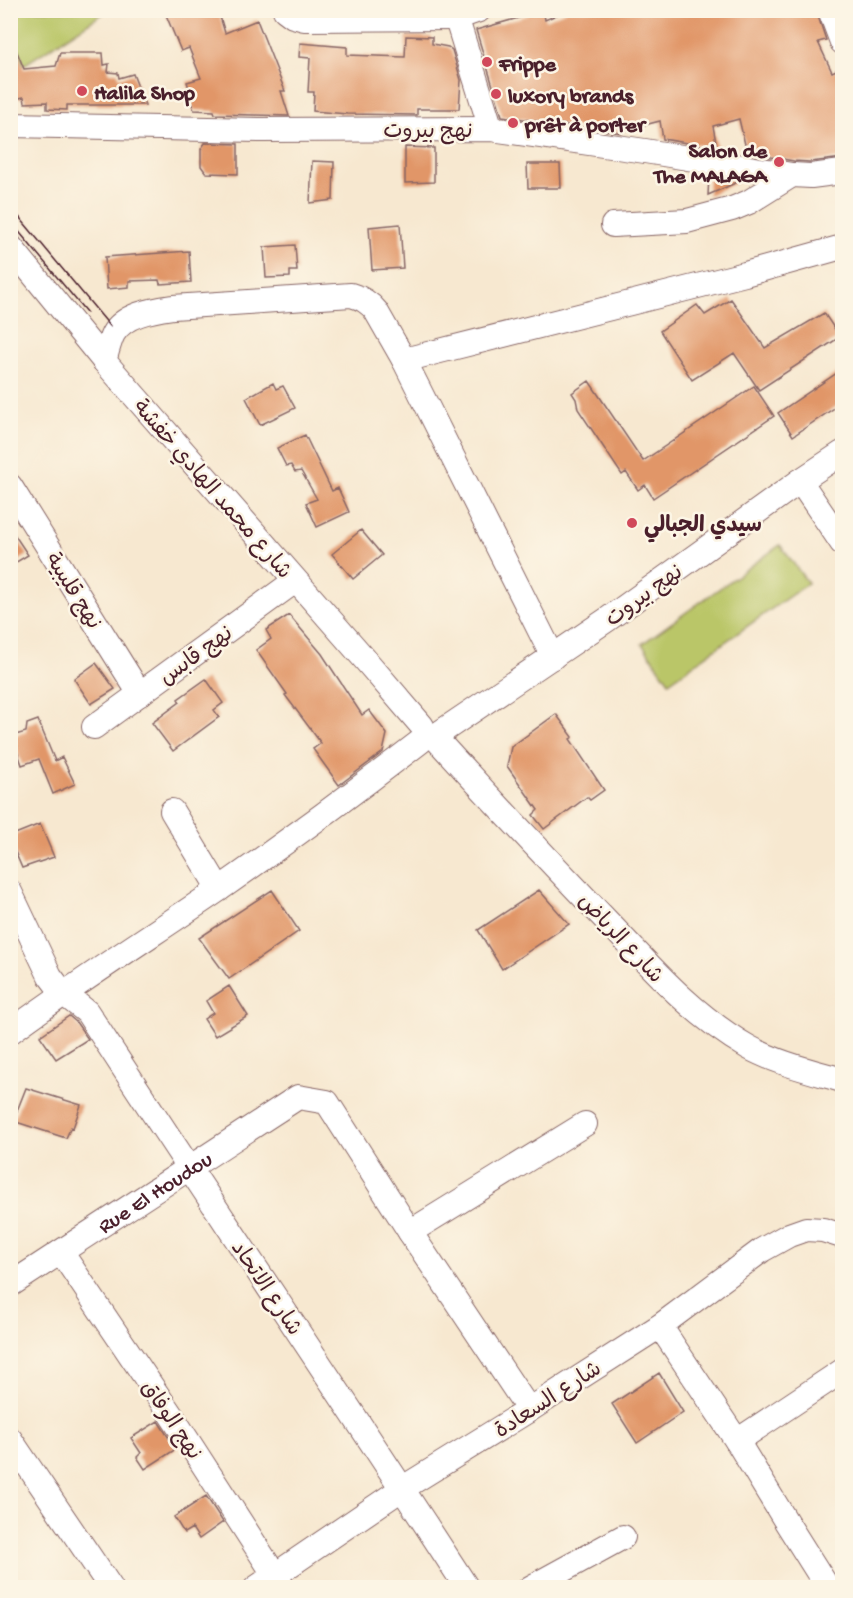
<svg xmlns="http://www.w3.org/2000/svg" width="853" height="1598" viewBox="0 0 853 1598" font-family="'Gochi Hand','Playpen Sans Arabic',sans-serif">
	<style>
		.green { fill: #bac668; stroke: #82724a; stroke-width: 1.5 }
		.building { fill: #e19667 }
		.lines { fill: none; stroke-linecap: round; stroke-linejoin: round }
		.minor-casing { stroke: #876565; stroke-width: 26 }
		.minor { stroke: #fff; stroke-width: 24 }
		.tram { stroke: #4a1f2b; stroke-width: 1.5 }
		.poi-dot { fill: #d1495b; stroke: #fcf5e5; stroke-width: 2 }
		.labels { text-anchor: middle; stroke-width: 5; stroke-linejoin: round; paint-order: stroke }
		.poi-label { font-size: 22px; font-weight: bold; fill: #4a1f2b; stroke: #fcf5e5; text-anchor: start }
		.street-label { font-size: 22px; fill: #4a1f2b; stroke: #fcf5e5 }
	</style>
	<rect width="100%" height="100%" fill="#fcf5e5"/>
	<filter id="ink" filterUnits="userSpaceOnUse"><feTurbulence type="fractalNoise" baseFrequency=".0167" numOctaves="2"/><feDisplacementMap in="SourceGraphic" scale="12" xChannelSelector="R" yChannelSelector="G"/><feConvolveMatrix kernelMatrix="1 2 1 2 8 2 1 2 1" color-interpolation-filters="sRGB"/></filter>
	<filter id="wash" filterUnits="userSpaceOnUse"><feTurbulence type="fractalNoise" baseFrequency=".008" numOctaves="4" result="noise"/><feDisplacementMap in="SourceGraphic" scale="24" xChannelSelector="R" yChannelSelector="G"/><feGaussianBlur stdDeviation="1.35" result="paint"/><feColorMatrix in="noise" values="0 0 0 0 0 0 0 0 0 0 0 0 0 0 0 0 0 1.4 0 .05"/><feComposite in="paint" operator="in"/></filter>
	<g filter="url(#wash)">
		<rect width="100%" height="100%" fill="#f7e8d0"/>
		<!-- green -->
		<path class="green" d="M10,11l1,-1 96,1 -83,54 -13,-31z
			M780,545l28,38 -139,99 -27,-38z"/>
		<g id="blocks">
			<!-- building -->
			<path class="building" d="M164,10h54l7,23 32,-13 28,71h-4l8,25 -74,-2 -1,-3 -20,-1 -5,-13 3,-1 -5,-14 14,-4 -12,-30 -8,3z
				M527,10h16l2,10 23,-10h248l10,30 -8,2 14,30 11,-5v91l-33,4 -16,-1 -47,-8 -8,-34 -26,7 4,22 -54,-9 -3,-18 -39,10 1,2 -120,-17 -26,-86 53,-15z
				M406,36l26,1v7l16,3 4,3 9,30 -2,29h-42v6l-70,-1 -34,-3 1,-19h-6l2,-34 -11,-1 1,-14 47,4v8l58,2z
				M11,37l13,32 32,-3 4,-13h43l1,12 5,-1 -1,8 10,1 1,5 14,-4 12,31h-78v5l-20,-1v-7l-22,1 -1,-6 -9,2 -5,-13z
				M205,143l33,1v30l-32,-1 -5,-7v-17z
				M405,147l29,1v34l-29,1z
				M312,161l22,1 -1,38 -23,3z
				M527,164h33l1,24h-33z
				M709,176l31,5 -32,14z
				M400,224l3,44 -31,2 -3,-43z
				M295,245l2,26h-7v6l-24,1 -2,-31z
				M189,251l2,31 -31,2 -1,-4 -30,1v6l-22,2 -2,-32z
				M731,299l34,49 59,-35 16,24 -81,53 -25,-37 -42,27 -32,-49 37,-26 8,10z
				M843,369v33l-50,34 -15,-23z
				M589,381l54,80 111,-75 20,30 -121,82 -8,-13 -7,5 -12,-18 -4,3 -44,-66 -2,-10 -4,-6z
				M273,383l3,6 7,-3 12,22 -35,17 -14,-27z
				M305,435l27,56 6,-3 11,24 -32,15 -11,-24 11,-4 -16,-28 -6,1 -4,-7 -5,1 -9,-18z
				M10,528l18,27 -18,11z
				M361,530l21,25 -29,24 -21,-25z
				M289,615l33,39 40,61 7,-5 18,24 -4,18 -44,33 -26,-36 8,-6 -36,-48 2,-1 -31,-44 15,-11 -5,-9z
				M96,663l19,26 -24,15 -17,-25z
				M206,679l17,24 -9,7 5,7 -46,34 -21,-28 28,-21 -2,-3z
				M556,714l17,23 -3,2 34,51 -14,10 -3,-3 -43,32 -11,-14 5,-5 -31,-44 4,-19z
				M38,720l17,41 7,-4 13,27 -22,10 -14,-35 -17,6 -10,-29 14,-4 1,-8z
				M40,824l14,33 -32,11 -12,-28v-4z
				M272,890l27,41 -70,48 -30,-41z
				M539,890l30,34 -67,45 -24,-39z
				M229,986l19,30 -33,20 -11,-17 9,-6 -7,-12z
				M69,1016l7,6 12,17 -32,20 -16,-23z
				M26,1088l55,17 -8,23 -2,-1 -5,11 -53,-17z
				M659,1373l24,39 -46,31 -25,-39z
				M158,1421l18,28 -31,20 -8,-12 4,-4 -10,-15z
				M206,1496l17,26 -24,17 -7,-11 -8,5 -10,-16z"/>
		</g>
	</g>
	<g filter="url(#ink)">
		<use href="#blocks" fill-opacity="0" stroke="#876565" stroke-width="1.5"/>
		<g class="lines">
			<!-- minor casing -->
			<g class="minor-casing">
				<g id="minor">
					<path d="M285,10l8,6 11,3 152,-1 23,-8"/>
					<path d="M454,10l37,119"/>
					<path d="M830,10l12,32"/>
					<path d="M10,125l249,5 232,-1 154,22 147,24 19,1 31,-4"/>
					<path d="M613,225l74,-4 45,-12 17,-7 43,-27"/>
					<path d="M10,246l94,115 258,295 60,70"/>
					<path d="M404,360l341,-86 97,-27"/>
					<path d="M104,361c3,-9 5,-19 9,-27 11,-20 40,-24 60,-27l178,-12c11,3 18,7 25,16l28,49 149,297"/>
					<path d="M800,481l42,62"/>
					<path d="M10,486l130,208"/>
					<path d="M94,727l201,-146"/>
					<path d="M441,732l167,-113 192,-138 42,-28"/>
					<path d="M438,741c55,60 111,120 168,179 45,47 85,94 142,127 29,16 63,24 94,33"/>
					<path d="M172,811l47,78"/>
					<path d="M10,892l40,84 13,17 24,19c125,193 255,383 380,576"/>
					<path d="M10,1032c68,-50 139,-95 208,-142 69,-48 137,-98 203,-149"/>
					<path d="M410,1232l175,-108"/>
					<path d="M61,1252l114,169 108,167"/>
					<path id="s1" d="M10,1285l288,-188 29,5 83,130 119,178"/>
					<path d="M660,1326l77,115 50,82 41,65"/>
					<path d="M10,1439l101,149"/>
					<path d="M737,1441l105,-70"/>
					<path d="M256,1588l147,-100 126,-78 131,-84 102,-76 27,-15 17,-6 17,1 19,6"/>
					<path d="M530,1588l93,-51"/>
				</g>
			</g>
			<!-- minor -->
			<use href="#minor" class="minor"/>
			<!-- tram -->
			<path class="tram" d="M10,206l100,120
				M10,221l77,92"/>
		</g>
	</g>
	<!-- markers -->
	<g class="poi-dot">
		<circle cx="487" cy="62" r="6"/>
		<circle cx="82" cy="91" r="6"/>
		<circle cx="496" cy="94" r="6"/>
		<circle cx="513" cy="123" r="6"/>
		<circle cx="779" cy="162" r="6"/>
		<circle cx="632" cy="523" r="6"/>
	</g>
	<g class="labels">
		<!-- poi labels -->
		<g class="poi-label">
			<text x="499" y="70">Frippe</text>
			<text x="94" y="99">Halila Shop</text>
			<text x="508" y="102">luxory brands</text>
			<text x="525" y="131">prêt à porter</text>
			<text x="767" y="157" text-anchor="end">Salon de<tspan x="767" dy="25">The MALAGA</tspan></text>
			<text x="644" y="531">سيدي الجبالي</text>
		</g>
		<!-- street labels -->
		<g class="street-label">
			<text x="428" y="137">نهج بيروت</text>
			<text transform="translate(214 488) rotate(49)" y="8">شارع محمد الهادي خفشة</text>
			<text transform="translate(75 590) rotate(58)" y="8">نهج قليبية</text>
			<text transform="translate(643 594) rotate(-36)" y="8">نهج بيروت</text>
			<text transform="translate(195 654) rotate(-36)" y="8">نهج قابس</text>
			<text transform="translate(622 937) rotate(47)" y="8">شارع الرياض</text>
			<text dy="8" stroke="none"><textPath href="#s1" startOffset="172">Rue El Houdou</textPath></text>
			<text transform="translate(268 1287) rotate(56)" y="8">شارع الاتحاد</text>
			<text transform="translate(547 1398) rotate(-33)" y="8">شارع السعادة</text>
			<text transform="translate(173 1419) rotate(56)" y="8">نهج الوفاق</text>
		</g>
	</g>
	<!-- margin -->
	<rect width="853" height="1598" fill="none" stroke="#fcf5e5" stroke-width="36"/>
</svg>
